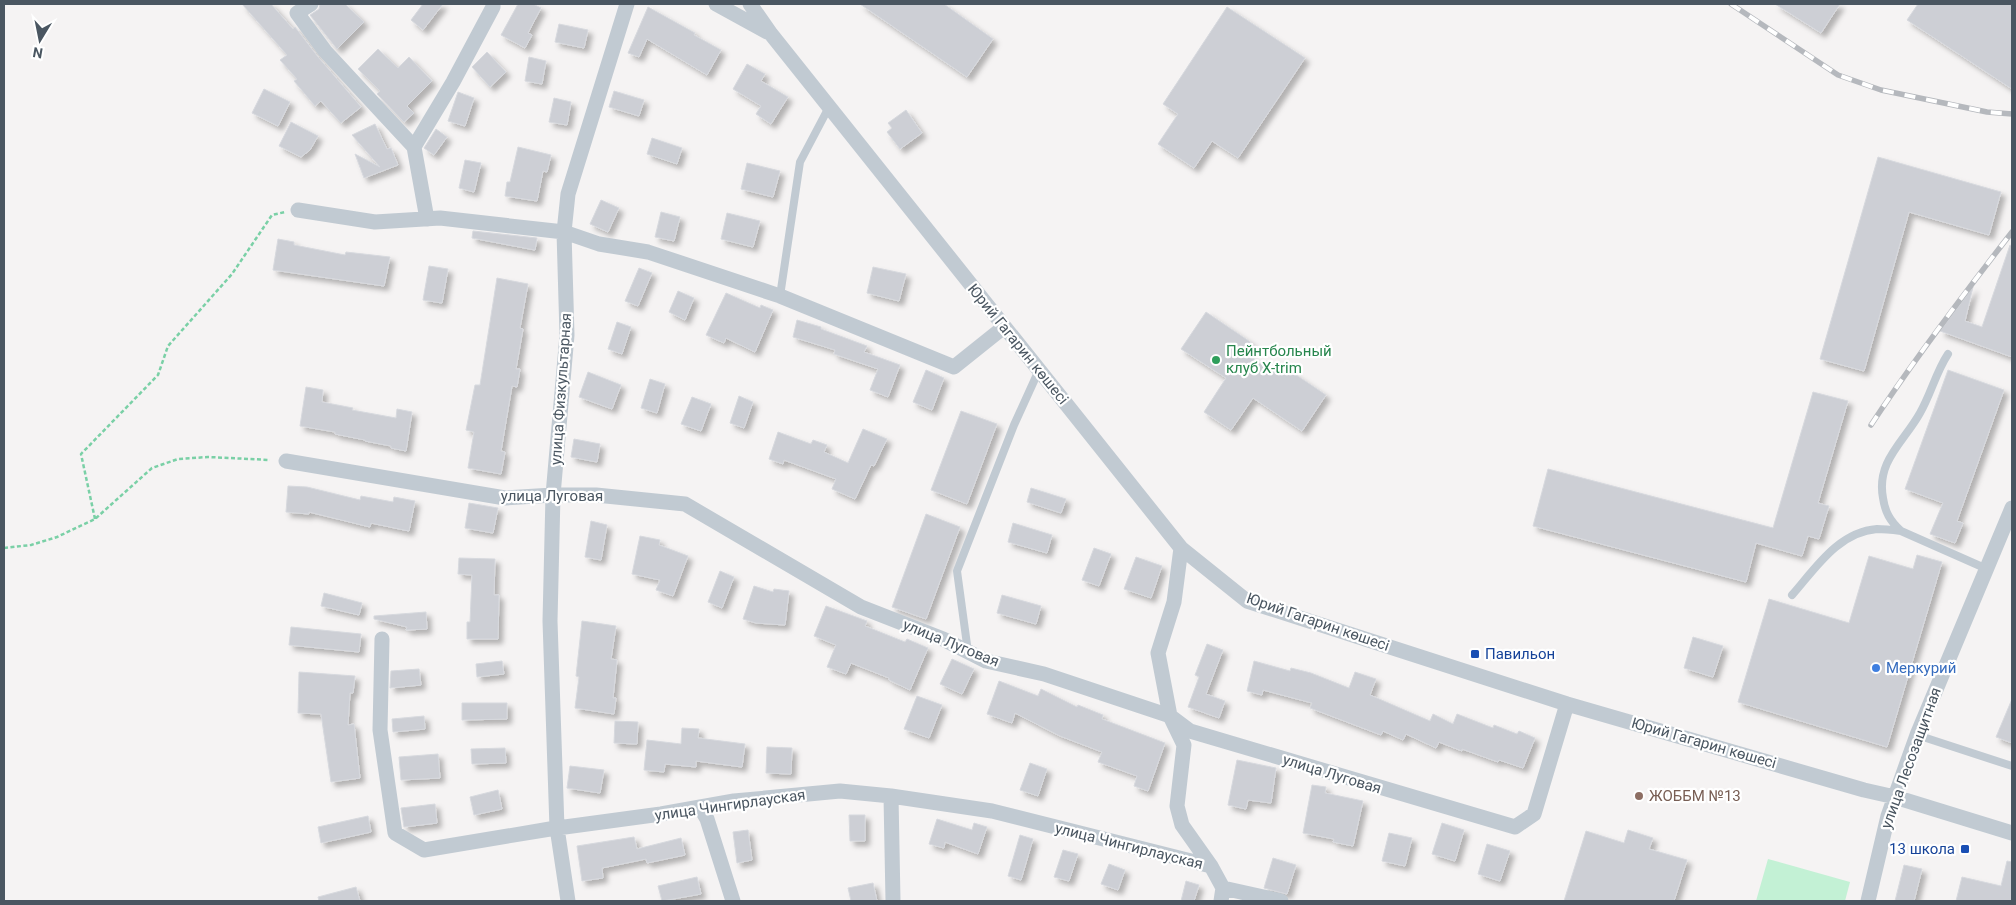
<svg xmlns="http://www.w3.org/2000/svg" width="2016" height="905" viewBox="0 0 2016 905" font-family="Roboto,sans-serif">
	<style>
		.green { fill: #c3f1d5 }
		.building { fill: #cdcfd5; stroke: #d7d9de; filter: url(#shadow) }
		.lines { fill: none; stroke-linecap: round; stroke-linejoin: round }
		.path { stroke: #7ad0a6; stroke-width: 2.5; stroke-dasharray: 4 2.5; stroke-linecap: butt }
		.service { stroke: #c1cad2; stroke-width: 8 }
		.minor { stroke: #c1cad2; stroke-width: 15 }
		.rail-casing { stroke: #b5b8bd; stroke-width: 5.5 }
		.rail { stroke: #fff; stroke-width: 4; stroke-dasharray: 11; stroke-linecap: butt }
		.leisure-dot { fill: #2e9e5b; stroke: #fff; stroke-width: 2 }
		.transit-dot { fill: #1a4fb4; stroke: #fff; stroke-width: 2 }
		.shop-dot { fill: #3f7fe0; stroke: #fff; stroke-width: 2 }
		.education-dot { fill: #8d6e63; stroke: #fff; stroke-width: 2 }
		.labels { text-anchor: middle; stroke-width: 4.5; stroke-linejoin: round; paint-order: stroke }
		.street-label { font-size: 15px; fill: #4a5661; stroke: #fff }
		.leisure-label { font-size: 15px; fill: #27864d; stroke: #fff; text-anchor: start }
		.transit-label { font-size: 15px; fill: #164399; stroke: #fff; text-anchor: start }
		.shop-label { font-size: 15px; fill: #366cbe; stroke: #fff; text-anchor: start }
		.education-label { font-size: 15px; fill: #785e54; stroke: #fff; text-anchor: start }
	</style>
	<defs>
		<filter id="shadow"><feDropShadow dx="4.5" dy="4.5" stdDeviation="2.5" flood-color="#0004"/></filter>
	</defs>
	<rect width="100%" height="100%" fill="#f5f3f3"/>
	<!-- green -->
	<path class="green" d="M1768,859l82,23 -5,19h-89z"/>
	<!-- building -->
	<path class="building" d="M242,4h29l22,25 2,-2 23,30 43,50 -20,16 -20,-22 -6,5 -21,-25 3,-2 -17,-19 7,-5z
		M320,4h25l19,18 -27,27 -27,-34 9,-6z
		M423,4h20l-20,26 -12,-10z
		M518,4h15l8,4 -13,25 4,2 -7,13 -24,-13z
		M860,4h84l49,35 -26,38z
		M1775,4h65l-19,29z
		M1918,4h94v85l-105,-69z
		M648,7l47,26 -1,2 27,15 -14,25 -60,-36 -8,18 -11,-4z
		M1227,7l78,51 -67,100 -26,-17 -18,27 -36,-24 20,-30 -15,-10z
		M559,24l29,6 -4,18 -29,-6z
		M378,49l20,19 11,-11 23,24 -25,25 7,7 -10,9 -27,-28 3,-3 -22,-22z
		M487,52l19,20 -16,15 -18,-20z
		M529,57l17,4 -4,23 -17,-3z
		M747,64l18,10 -4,7 27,16 -17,27 -15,-10 5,-8 -28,-17z
		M264,89l26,13 -12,24 -26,-13z
		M614,91l30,9 -5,16 -30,-9z
		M458,92l16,6 -9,28 -17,-5z
		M554,98l17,4 -4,23 -18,-3z
		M906,110l16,23 -22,16 -13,-17 5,-4 -4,-5z
		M291,122l27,14 -8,14 -9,7 -22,-11z
		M375,124l12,25 4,-1 7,17 -34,13 -9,-24 25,13 -28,-32z
		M436,129l11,8 -13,18 -10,-7z
		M652,138l30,10 -5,16 -30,-10z
		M518,147l33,8 -4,17 -4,-1 -6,30 -32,-5 2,-14h3z
		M1878,157l123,35 -12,43 -80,-23 -45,159 -44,-12z
		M465,160l16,3 -7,29 -15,-4z
		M747,163l33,8 -7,26 -32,-8z
		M601,200l18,8 -11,24 -18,-8z
		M661,212l19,5 -6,24 -19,-4z
		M727,213l33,8 -7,26 -32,-8z
		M473,231l64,7 -2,12 -63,-12z
		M278,239l16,3v3l51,10 1,-3 44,5 -6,29 -111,-16z
		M2010,245l2,1v111l-72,-26 33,-44 -8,34 17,6z
		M429,266l19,3 -6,34 -19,-3z
		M873,267l33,7 -7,27 -32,-8z
		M639,268l13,5 -14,33 -13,-5z
		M497,278l31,6 -8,44 3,1 -7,40h4l-3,18 -5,-1 -11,65 4,1 -4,22 -33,-6 6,-36 -8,-2 9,-45h5z
		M678,291l16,7 -9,22 -16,-8z
		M726,293l34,15 1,-3 12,5 -18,42 -29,-14 -2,5 -18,-8z
		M1206,312l46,31 -7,10 26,18 6,-9 49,33 -24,36 -49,-33 -22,32 -27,-18 22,-34 -45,-29z
		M797,320l24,7v2l46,17 -3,6 36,13 -12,32 -18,-7 8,-21 -44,-15 1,-4 -42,-13z
		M617,322l14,5 -9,27 -14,-5z
		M926,370l18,8 -12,32 -19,-8z
		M1948,370l56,20 -47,131 6,2 -8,20 -25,-9 13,-31 -38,-14z
		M588,372l33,13 -9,24 -33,-12z
		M650,379l15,5 -8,29 -16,-5z
		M306,387l17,3 -1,12 31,6 -1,2 44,8 1,-9 15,3 -6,39 -15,-3v-2l-26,-5v-1l-30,-6v-2l-35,-6z
		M1813,392l35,9 -30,102 11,3 -10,33 -11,-3 -6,20 -46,-13 -10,39 -213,-56 15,-57 225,59z
		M739,396l14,6 -9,26 -14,-5z
		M692,397l19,7 -10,27 -20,-7z
		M961,411l36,13 -30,80 -36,-14z
		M863,429l24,10 -13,27 -3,-1 -16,34 -23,-10 4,-10 -52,-19 -1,4 -14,-5 9,-27 33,12 2,-4 14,5 -3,7 24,11z
		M574,439l26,5 -3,18 -26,-5z
		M288,486l19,1 53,13 1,-4 32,6 1,-5 21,4 -6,30 -38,-8 -1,4 -61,-15v2l-23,-2z
		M1031,488l35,11 -5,14 -34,-11z
		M469,503l29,5 -5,25 -28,-5z
		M926,514l34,13 -34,92 -34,-12z
		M591,521l16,4 -6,35 -16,-3z
		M1013,523l39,12 -5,18 -39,-11z
		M640,536l20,4 -1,5 29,11 -15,40 -17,-6 4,-10 -28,-6z
		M1094,548l17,6 -12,32 -17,-6z
		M1917,555l25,7 -55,185 -149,-45 31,-103 80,24 20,-67 44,13z
		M1136,557l26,9 -11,32 -27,-9z
		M459,558l36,1 -1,36h5l-1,44h-31v-17h3l2,-47 -14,-1z
		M720,571l14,6 -12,31 -14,-6z
		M754,586l19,6 1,-3 15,2 -4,34 -29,-2 -13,-4z
		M324,593l38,10 -3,12 -38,-9z
		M1002,595l39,11 -5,18 -39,-11z
		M826,606l41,15 -2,5 40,16 2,-3 21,9 -18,42 -21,-10v-2l-38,-15 -5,11 -19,-7 9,-22 -22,-9z
		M426,612l1,17 -21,1 1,-3 -33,-8v-3z
		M582,621l34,5 -5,33 6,1 -4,38h3l-2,16 -39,-6 4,-31 -3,-1z
		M291,627l70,7 -2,18 -70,-7z
		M1693,637l30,9 -10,31 -29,-9z
		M1207,644l16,6 -17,44 19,7 -6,17 -31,-11 11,-30 -4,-2z
		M952,659l22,10 -12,25 -22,-10z
		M502,661l2,13 -27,3 -1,-13z
		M1254,661l36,10 1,-3 20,5 38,15 6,-16 21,7 -6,16 60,26 3,-7 20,10 4,-10 36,14 1,-3 23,9 2,-3 16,7 -12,30 -24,-8 -1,2 -36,-13v2l-23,-9 -3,6 -30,-14 -3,6 -20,-9 -2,4 -71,-27 2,-5 -49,-13 -1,5 -15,-4z
		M419,669l2,16 -31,3 1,-17z
		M299,672l56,4 -2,17h-3l-2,32 6,-1 6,54 -29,4 -10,-68 -23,-1z
		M999,681l39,15 3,-7 36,18 1,-2 25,10 -1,4 63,24 -17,48 -14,-5 3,-10 -39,-14 4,-10 -42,-16 -45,-23 -3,10 -25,-9z
		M917,696l25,9 -13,33 -25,-9z
		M2012,699v44l-16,-6z
		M462,703h45v16l-45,1z
		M424,716l1,13 -32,3 -1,-13z
		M615,721l23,1 -1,22 -23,-1z
		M682,728l17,1 -1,9 47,6 -3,23 -46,-6v6l-31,-3 -1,8 -20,-2 3,-30 34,4z
		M767,747l25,1 -1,26 -25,-1z
		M505,748l1,15 -34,1 -1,-15z
		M438,754l2,24 -39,2 -2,-23z
		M1237,760l39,8 -5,35 -23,-3 -2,9 -18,-4z
		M1030,763l17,6 -9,27 -18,-6z
		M570,766l34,4 -4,23 -33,-5z
		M1312,785l14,2 -1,6 38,8 -10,45 -20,-4 1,-3 -31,-6z
		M498,790l4,19 -28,6 -4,-18z
		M435,804l2,19 -33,4 -3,-19z
		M849,815h16v26h-15z
		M368,816l3,16 -50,11 -3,-16z
		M937,819l35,11 2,-7 13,4 -9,27 -33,-12 -1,6 -15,-4z
		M1442,823l22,7 -9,31 -23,-7z
		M748,830l4,30 -15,3 -4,-31z
		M1628,830l25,8 -4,11 38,11 -13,41h-110l22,-70 38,12z
		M1389,833l23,5 -7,28 -23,-5z
		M1020,835l13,4 -12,41 -13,-4z
		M634,837l3,12 44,-11 4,17 -38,8 -1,-4 -44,9 1,10 -21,3 -5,-35z
		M1487,844l23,7 -10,30 -22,-7z
		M1063,850l15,4 -9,27 -15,-4z
		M1273,858l23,7 -9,29 -23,-6z
		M2007,861l5,1v39h-56l6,-24 39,9z
		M1109,864l16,6 -7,20 -17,-6z
		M1904,865l18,4 -8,32h-19z
		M697,877l4,17 -39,7 -4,-15z
		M1186,881l13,4 -5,16h-13z
		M873,883l4,18h-26l-3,-13z
		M356,887l4,14h-41l-1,-4z"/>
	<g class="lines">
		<!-- path -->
		<path class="path" d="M95,519l-14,-65 77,-79 10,-29 64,-72 40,-59 13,-3
			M4,548l27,-3 26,-8 38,-18 57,-51 26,-9 30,-2 62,3"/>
		<!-- service -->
		<path class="service" d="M780,296l20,-134 29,-55
			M1948,354c-12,18 -17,40 -28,59 -16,29 -44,48 -37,85 2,14 7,23 18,33l86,38
			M1792,595c23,-26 46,-63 85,-66 8,0 16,1 24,2
			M968,652l-11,-81 57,-146 25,-55
			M1917,735l95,31"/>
		<!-- minor -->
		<path class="minor" d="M311,4l-14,9 28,38 89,96 13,72
			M716,4l51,28
			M750,4l21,30 410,514 66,53 320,103 297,86 31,7 117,36
			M414,147l39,-65 40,-75v-3
			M298,210l77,12 65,-4 124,14 35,12 49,8 132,44 174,71 50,-40
			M286,461l219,37 48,-3h43l89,9 176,103 82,32 43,22 58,13 126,42 20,15 325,96 19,-13 33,-110
			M1181,548l-7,54 -16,51 12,63 14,29 -7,61 5,19 29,41 12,22 -2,13
			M382,639l-2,91 15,103 29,17 126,-21 111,-15 73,-13 106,-10 51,5 101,15 219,55
			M891,796l2,105
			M700,807l7,12 26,82
			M1223,888l58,13
			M568,901l-11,-73 -7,-207 3,-126 14,-160 -3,-103 4,-38 59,-190
			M1868,901l20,-85 29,-81 95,-227"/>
		<!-- rail casing -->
		<g class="rail-casing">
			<path id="rail" d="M1731,4l107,71 43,15 106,22 25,2
				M1871,425c44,-67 92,-130 141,-193"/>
		</g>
		<!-- rail -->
		<use href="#rail" class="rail"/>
	</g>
	<!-- markers -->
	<circle class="leisure-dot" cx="1216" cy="360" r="5"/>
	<g class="transit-dot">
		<rect x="1470" y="649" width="10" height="10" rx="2.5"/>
		<rect x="1960" y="844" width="10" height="10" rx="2.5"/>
	</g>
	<circle class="shop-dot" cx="1876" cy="668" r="5"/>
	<circle class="education-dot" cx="1639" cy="796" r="5"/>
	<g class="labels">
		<!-- street labels -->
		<g class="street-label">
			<text transform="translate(1018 344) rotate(51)" y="5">Юрий Гагарин көшесі</text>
			<text transform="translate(561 389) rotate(-86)" y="5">улица Физкультарная</text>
			<text x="552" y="501">улица Луговая</text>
			<text transform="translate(1318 622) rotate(19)" y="5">Юрий Гагарин көшесі</text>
			<text transform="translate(951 643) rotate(22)" y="5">улица Луговая</text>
			<text transform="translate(1704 743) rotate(16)" y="5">Юрий Гагарин көшесі</text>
			<text transform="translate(1911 758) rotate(-70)" y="5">улица Лесозащитная</text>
			<text transform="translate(1332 774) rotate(17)" y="5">улица Луговая</text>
			<text transform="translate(730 805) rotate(-8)" y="5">улица Чингирлауская</text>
			<text transform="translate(1129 846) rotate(14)" y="5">улица Чингирлауская</text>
		</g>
		<!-- leisure labels -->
		<g class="leisure-label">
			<text x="1226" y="356">Пейнтбольный<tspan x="1226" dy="17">клуб X-trim</tspan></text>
		</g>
		<!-- transit labels -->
		<g class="transit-label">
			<text x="1485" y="659">Павильон</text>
			<text x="1955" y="854" text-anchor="end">13 школа</text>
		</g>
		<!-- shop labels -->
		<g class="shop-label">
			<text x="1886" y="673">Меркурий</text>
		</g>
		<!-- education labels -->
		<g class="education-label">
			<text x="1649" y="801">ЖОББМ №13</text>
		</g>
	</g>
	<!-- border -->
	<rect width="2016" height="905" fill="none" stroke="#4a5661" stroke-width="10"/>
	<!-- north arrow -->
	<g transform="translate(40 40) rotate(190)" stroke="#ffffff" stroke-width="4" paint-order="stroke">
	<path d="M0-4L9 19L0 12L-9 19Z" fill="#4a5661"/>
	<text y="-8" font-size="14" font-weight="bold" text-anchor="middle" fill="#4a5661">N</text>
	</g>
</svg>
